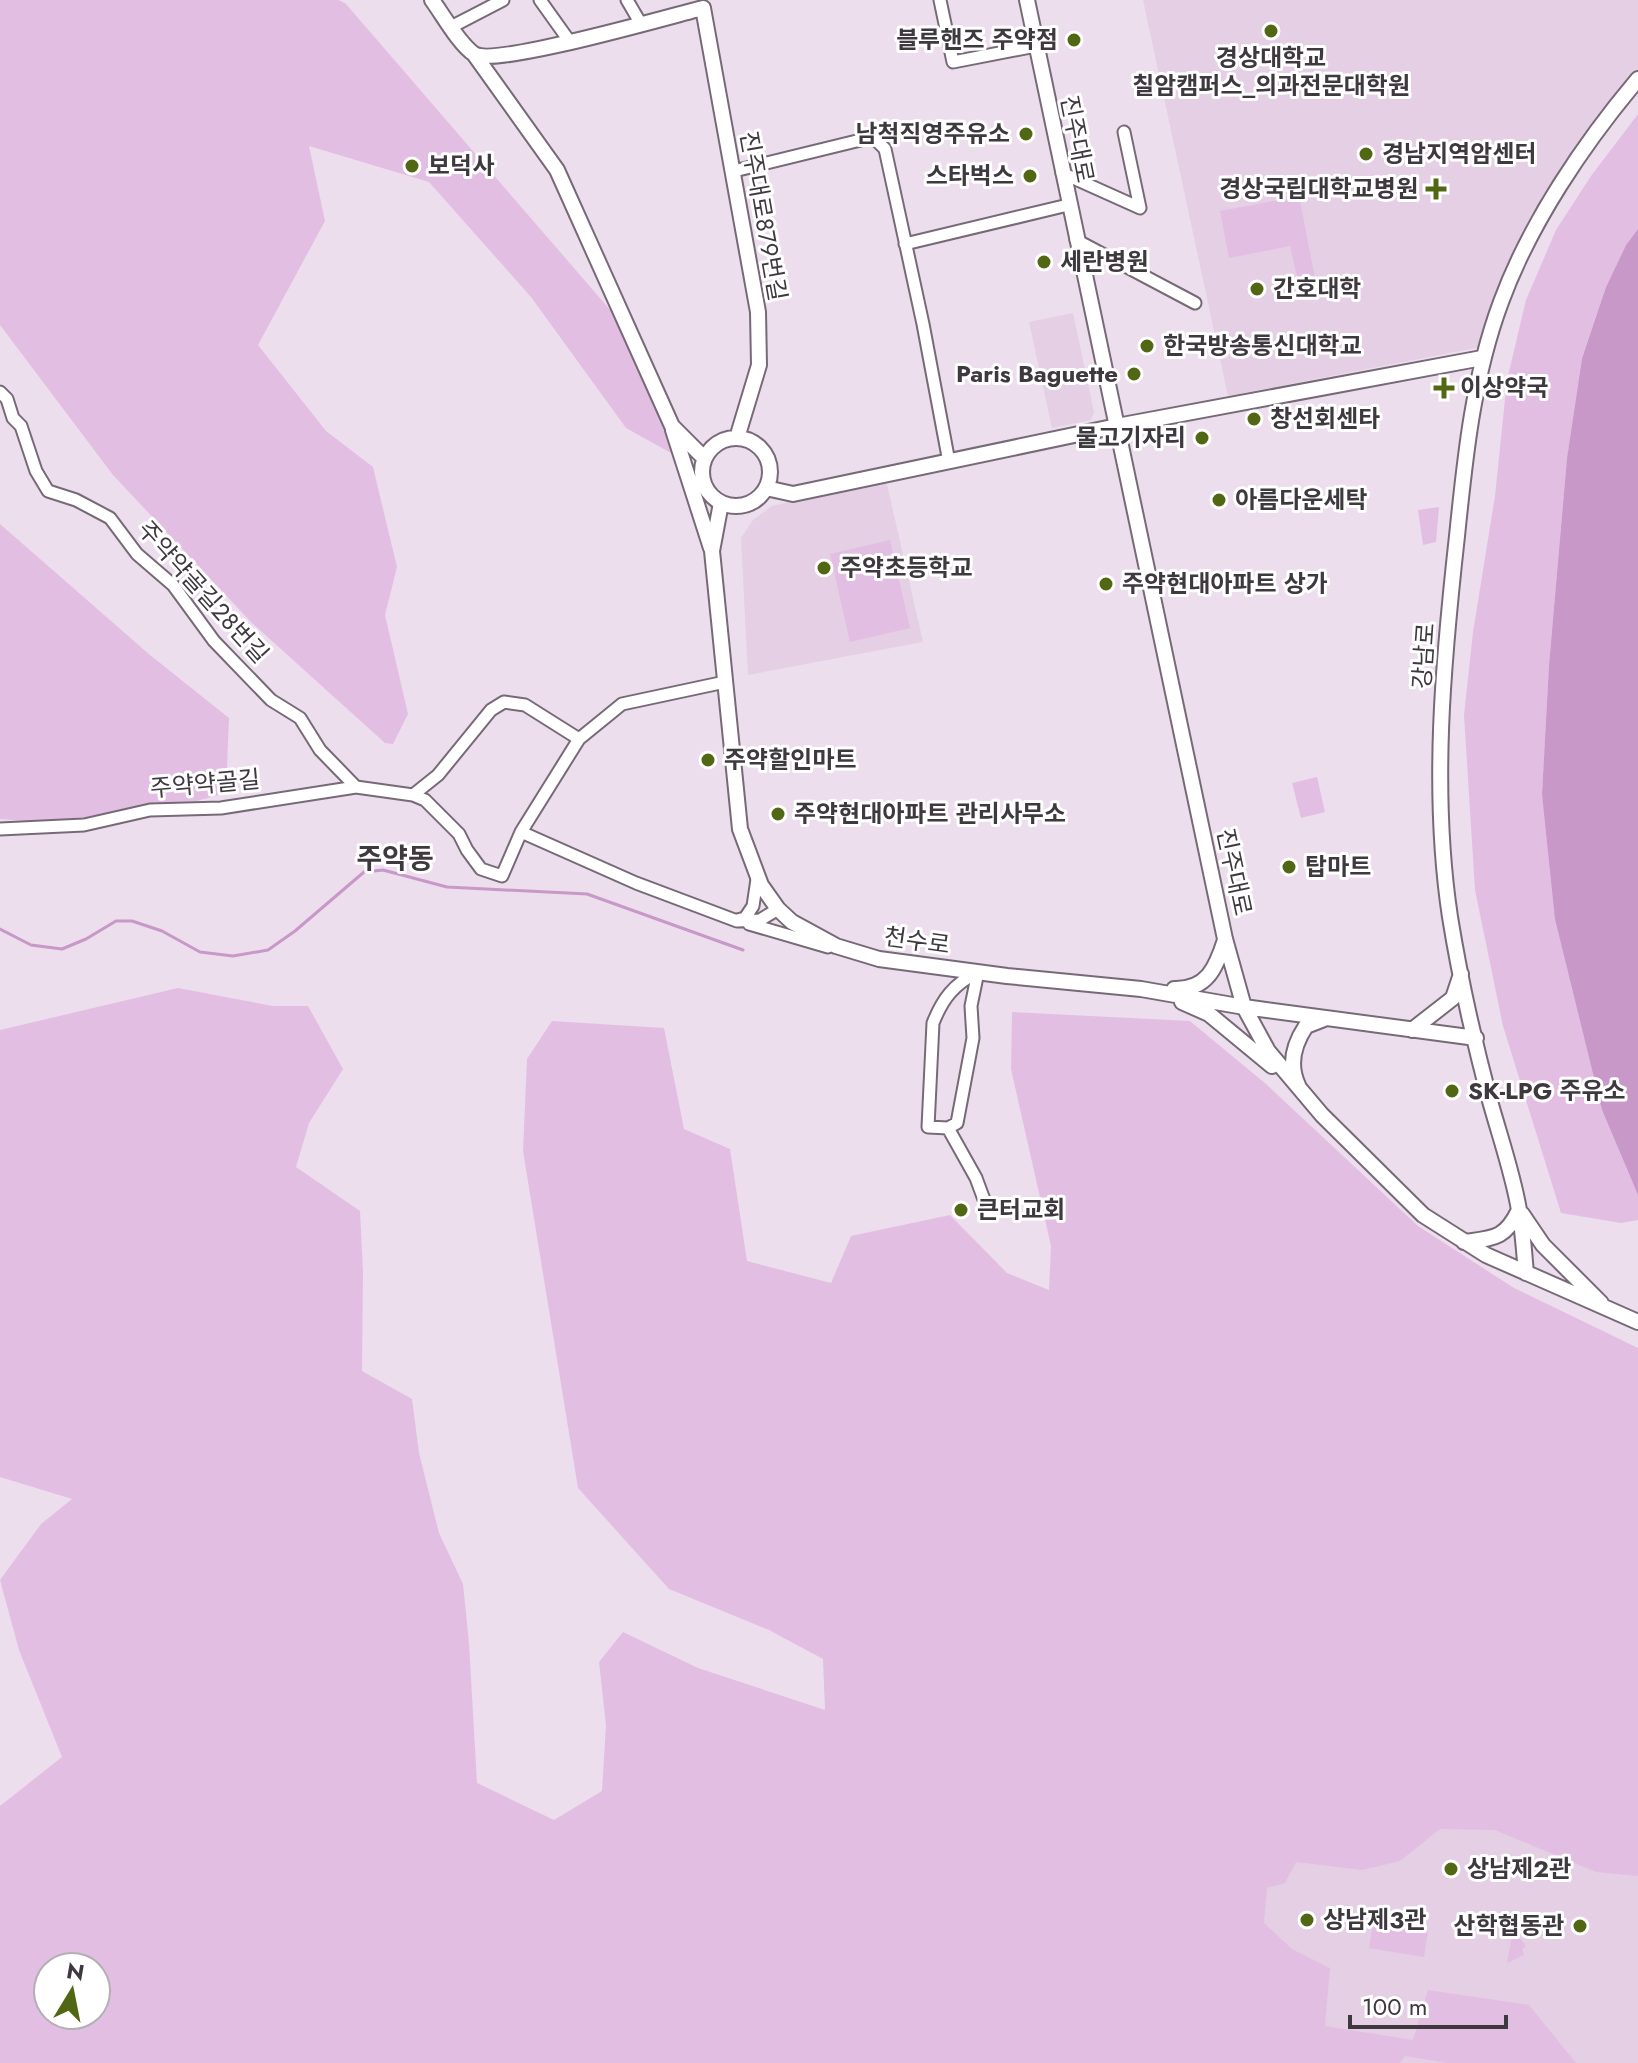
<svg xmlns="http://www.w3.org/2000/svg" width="1638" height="2063" viewBox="0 0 1638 2063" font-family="Jost,'Noto Sans KR',sans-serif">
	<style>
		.built { fill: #e4cfe4 }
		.green { fill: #e3bee3; fill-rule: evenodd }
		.water { fill: #c798c8 }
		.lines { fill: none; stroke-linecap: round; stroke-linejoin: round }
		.stream { stroke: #c798c8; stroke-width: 3 }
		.minor-casing { stroke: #776a77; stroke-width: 15 }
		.tertiary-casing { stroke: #776a77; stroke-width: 18 }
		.minor { stroke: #fff; stroke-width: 11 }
		.tertiary { stroke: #fff; stroke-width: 14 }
		.poi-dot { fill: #526714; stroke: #fff; stroke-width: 3 }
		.labels { text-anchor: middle; stroke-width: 6; stroke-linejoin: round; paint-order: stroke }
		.poi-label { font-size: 24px; font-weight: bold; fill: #3e393e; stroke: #fff; text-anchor: start }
		.street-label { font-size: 24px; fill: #3e393e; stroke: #fff }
		.quarter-label { font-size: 28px; font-weight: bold; fill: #3e393e; stroke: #fff }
	</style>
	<rect width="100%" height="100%" fill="#eddeed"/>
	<!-- built -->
	<path class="built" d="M1143,0h495v71l-50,59 -68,117 -39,100 -253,49z
		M1073,313l21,99 -3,8 -39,8 -23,-106z
		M886,480l37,162 -175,33 -7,-137 12,-18 19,-14z
		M1474,1803l164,62v198h-411l9,-197z"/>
	<!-- green -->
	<path class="green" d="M0,0h339l7,4 278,322 56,132 -54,-30 -95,-131 -102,-115 -120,-36 16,75 -67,124 68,86 47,36 24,100 -12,48 23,99 -15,30 -8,-1 -134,-121 -138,-147 -113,-150z
		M1638,114v115l-12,16 -20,42 -24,70 -15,101 -18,207 -7,129 60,316 36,85v25l-17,3 -60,-10 -58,-187 -28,-136 -11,-175 9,-83 22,-136 12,-116 19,-80 30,-70 35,-54z
		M1299,196l16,82 -17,3 -8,-35 -61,12 -9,-47z
		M1439,507l-3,35 -13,3 -5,-35z
		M0,524l150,131 79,63 -3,75 -124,34 -102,-8z
		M890,540l20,88 -60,14 -20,-88z
		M1317,777l8,35 -24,6 -9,-35z
		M178,988l95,18h35l35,63 -34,54 -13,44 64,44 3,61 -1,99 50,28 7,54 20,80 24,51 6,59 8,140 77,37 48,-29 4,-66 -7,-63 24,-30 75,36 127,42 -2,-51 -54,-29 -100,-41 -91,-101 -55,-337 4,-92 25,-38 112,7 20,101 46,20 17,112 84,22 20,-47 99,-21 57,58 42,17 2,-44 -40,-177 1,-57 178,9 76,63 152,142 96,62 124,60v528l-42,-4 -101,-42 -55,-1 -40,32 -38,9 -66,-8 -11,21 -18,5 -3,35 28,26 38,19 -5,58 88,14 15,-50 101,15 47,58h-128l-43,-7 -5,7h-1400v-257l62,-49 -43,-107 -19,-70 41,-56 31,-25 -72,-22v-447zM48,1967h48v48h-48z
		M1373,1923l55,8 -4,26 -55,-9z
		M1513,1929l13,17 -4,3 2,6 -17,8z"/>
	<!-- water -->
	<path class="water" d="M1638,229v966l-36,-85 -47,-191 -13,-125 7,-129 18,-207 15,-100 24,-71 20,-42z"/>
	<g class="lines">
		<!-- stream -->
		<path class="stream" d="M0,929l31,16 31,4 24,-10 30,-18h16l30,10 38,21 33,4 35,-6 27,-19 69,-59 19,-2 64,17 140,7 156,56"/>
		<!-- minor casing -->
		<g class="minor-casing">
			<path id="minor" d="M540,0l30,42
				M627,0l14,24
				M940,0l13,62 83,-16
				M451,27l52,-27
				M734,171l139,-34 12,12 38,175 26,138
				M1062,173l78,35 -16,-76
				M1076,240l119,63
				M905,244l163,-39
				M0,392l7,7 6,19 8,8 15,45 12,20 28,9 34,18 27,36 36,31 41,56 57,59 29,18 20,32 36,37
				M413,795l25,-20 53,-65 13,-8 21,3 54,34
				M0,829l84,-4 66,-15 71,-2 135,-21 57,8 12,5 34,34 8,16 14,19 21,7 19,-44 58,-93 43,-35 103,-22
				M521,832l115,51 101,38 23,-1 18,-11
				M737,920l8,-2 8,-12 4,-27
				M749,924l79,23
				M978,972l-7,34 2,32 -16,85 -9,5 -20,-1 5,-104c10,-25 21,-39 45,-51z
				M948,1128l28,50 10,27"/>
		</g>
		<!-- tertiary casing -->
		<g class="tertiary-casing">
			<path id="tertiary" d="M432,0c11,15 27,44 42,54 21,13 196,-38 229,-46l55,304 1,53 -22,73
				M1027,0l198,939 19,68 24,44 54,64 101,100 63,40 152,67
				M474,54l83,116 115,256 32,32
				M673,430l38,118
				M702 472a34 34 0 1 1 68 0a34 34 0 1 1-68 0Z
				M766,488l27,6 324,-68 365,-68
				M721,503l-9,48 28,278 21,56 17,24 14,13 44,24 43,13 128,17 134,13 103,18 232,31
				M1174,989c33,1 42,-21 51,-49
				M1182,1002l27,12 63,52
				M1412,1030l41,-32 8,-24
				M1298,1085c-10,-21 -4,-41 8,-59l18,-7
				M1522,1214l21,31 58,58
				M1464,1242c30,-4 41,-3 55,-32
				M1526,1273c-2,-21 -3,-42 -7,-63 -6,-36 -19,-73 -29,-109 -16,-60 -30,-122 -40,-184 -19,-126 -7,-255 7,-381 8,-79 16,-159 44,-234 29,-79 83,-159 137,-223"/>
		</g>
		<!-- minor -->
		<use href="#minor" class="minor"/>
		<!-- tertiary -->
		<use href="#tertiary" class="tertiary"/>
	</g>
	<!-- markers -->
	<g class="poi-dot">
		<circle cx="1271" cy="31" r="8"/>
		<circle cx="1074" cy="40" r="8"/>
		<circle cx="1026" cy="134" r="8"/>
		<circle cx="1366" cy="154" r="8"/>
		<circle cx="412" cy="166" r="8"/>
		<circle cx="1030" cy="176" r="8"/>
		<path d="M1432 177h8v8h8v8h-8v8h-8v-8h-8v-8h8z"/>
		<circle cx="1044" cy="262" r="8"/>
		<circle cx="1257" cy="289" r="8"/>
		<circle cx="1147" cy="346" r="8"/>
		<circle cx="1134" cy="374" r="8"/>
		<path d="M1440 376h8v8h8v8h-8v8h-8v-8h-8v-8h8z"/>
		<circle cx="1254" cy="419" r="8"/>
		<circle cx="1202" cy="438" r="8"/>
		<circle cx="1219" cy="500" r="8"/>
		<circle cx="824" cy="568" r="8"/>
		<circle cx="1106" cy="584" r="8"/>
		<circle cx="708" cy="760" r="8"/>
		<circle cx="778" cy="814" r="8"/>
		<circle cx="1289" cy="867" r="8"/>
		<circle cx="1452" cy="1091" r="8"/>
		<circle cx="961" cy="1210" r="8"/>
		<circle cx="1451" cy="1869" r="8"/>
		<circle cx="1307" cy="1920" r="8"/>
		<circle cx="1580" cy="1926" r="8"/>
	</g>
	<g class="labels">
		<!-- poi labels -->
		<g class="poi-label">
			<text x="1058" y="48" text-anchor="end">블루핸즈 주약점</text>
			<text x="1271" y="66" text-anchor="middle">경상대학교<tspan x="1271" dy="28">칠암캠퍼스_의과전문대학원</tspan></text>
			<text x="1010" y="142" text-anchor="end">남척직영주유소</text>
			<text x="1382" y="162">경남지역암센터</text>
			<text x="428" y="174">보덕사</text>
			<text x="1014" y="184" text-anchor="end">스타벅스</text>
			<text x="1418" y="197" text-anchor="end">경상국립대학교병원</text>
			<text x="1060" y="270">세란병원</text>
			<text x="1273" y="297">간호대학</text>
			<text x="1163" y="354">한국방송통신대학교</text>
			<text x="1118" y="382" text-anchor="end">Paris Baguette</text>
			<text x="1460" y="396">이상약국</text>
			<text x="1270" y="427">창선회센타</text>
			<text x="1186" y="446" text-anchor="end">물고기자리</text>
			<text x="1235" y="508">아름다운세탁</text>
			<text x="840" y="576">주약초등학교</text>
			<text x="1122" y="592">주약현대아파트 상가</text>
			<text x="724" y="768">주약할인마트</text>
			<text x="794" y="822">주약현대아파트 관리사무소</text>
			<text x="1305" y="875">탑마트</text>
			<text x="1468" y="1099">SK-LPG 주유소</text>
			<text x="977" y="1218">큰터교회</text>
			<text x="1467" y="1877">상남제2관</text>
			<text x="1323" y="1928">상남제3관</text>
			<text x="1564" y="1934" text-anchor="end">산학협동관</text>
		</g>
		<!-- street labels -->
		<g class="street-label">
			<text transform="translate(1077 139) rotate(79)" y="8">진주대로</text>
			<text transform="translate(763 216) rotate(80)" y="8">진주대로879번길</text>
			<text transform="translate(203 592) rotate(48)" y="8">주약약골길28번길</text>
			<text transform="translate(1424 656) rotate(-86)" y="8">강남로</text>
			<text transform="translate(205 784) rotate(-5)" y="8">주약약골길</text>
			<text transform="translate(1234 872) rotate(78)" y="8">진주대로</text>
			<text transform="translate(917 941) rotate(8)" y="8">천수로</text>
		</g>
		<!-- quarter labels -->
		<g class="quarter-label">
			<text x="395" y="868">주약동</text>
		</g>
	</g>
	<!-- north arrow -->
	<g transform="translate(72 1991) rotate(10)"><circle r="38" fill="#ffffff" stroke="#b2b0b2" stroke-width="2"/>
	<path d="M0-6L14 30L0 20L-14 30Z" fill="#526714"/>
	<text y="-12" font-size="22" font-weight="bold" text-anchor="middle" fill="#3e393e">N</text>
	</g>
	<!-- scale -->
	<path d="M1350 2015v12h156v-12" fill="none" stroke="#3e393e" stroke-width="4"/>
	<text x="1362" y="2015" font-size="24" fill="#3e393e" stroke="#ffffff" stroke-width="6" paint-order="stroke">100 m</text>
</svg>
